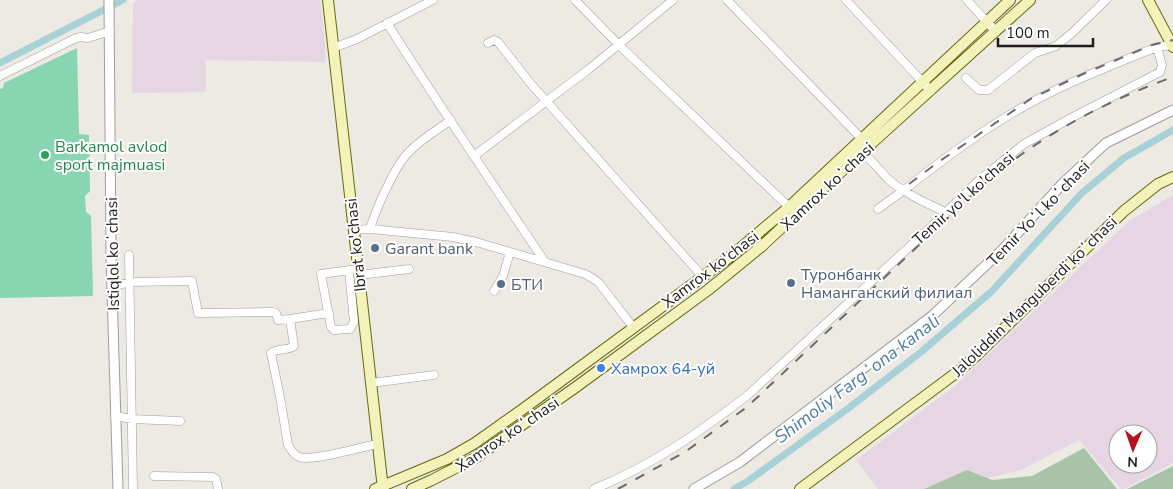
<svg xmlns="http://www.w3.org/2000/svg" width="1173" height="489" viewBox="0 0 1173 489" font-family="'Nunito Sans',sans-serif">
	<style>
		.industrial { fill: #e6d6e4; fill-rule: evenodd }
		.cemetery { fill: #a7c4a9 }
		.pitch { fill: #88d5b1 }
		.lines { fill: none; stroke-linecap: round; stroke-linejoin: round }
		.canal { stroke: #a7d0d7; stroke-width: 7 }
		.minor-casing { stroke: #9e9e9e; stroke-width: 9 }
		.tertiary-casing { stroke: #9e9e9e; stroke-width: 11 }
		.secondary-casing { stroke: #66690e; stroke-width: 12 }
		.minor { stroke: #fff; stroke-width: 8 }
		.tertiary { stroke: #fff; stroke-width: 9 }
		.secondary { stroke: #f3f2bb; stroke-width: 10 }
		.rail { stroke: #6b6b6b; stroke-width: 2; stroke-dasharray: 10 10; stroke-linecap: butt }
		.leisure-dot { fill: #2e9e5b; stroke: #fff; stroke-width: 2 }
		.service-dot { fill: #5c6f8a; stroke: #fff; stroke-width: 2 }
		.shop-dot { fill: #3f7fe0; stroke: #fff; stroke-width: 2 }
		.labels { text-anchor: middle; stroke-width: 4; stroke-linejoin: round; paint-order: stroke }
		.leisure-label { font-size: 16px; fill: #27864d; stroke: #fff; text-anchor: start }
		.street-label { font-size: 16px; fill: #1d1d1d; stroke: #fff }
		.service-label { font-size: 16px; fill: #4e5e75; stroke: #fff; text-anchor: start }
		.shop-label { font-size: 16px; fill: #366cbe; stroke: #fff; text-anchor: start }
		.water-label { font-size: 18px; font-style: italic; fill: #4f7b9c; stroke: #fff }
	</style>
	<rect width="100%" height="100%" fill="#ede9e3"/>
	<!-- industrial -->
	<path class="industrial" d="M138,0h182l5,44v18l-119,-2v32l-74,1 1,-89z
		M1173,195v268l-49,26h-3l-42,-49 -58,30 -81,19h-62l-22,-29 100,-75 173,-164zM1118,434h30v30h-30z"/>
	<!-- cemetery -->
	<path class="cemetery" d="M1084,448l33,41h-193l43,-19 25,10 40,-4z
		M1173,466v23h-46z"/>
	<!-- pitch -->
	<path class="pitch" d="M77,48l2,86 10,1 1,56 -5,5 1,16 5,4 2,80 -93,2v-209l3,-1 1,-5z"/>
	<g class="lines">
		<!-- canal -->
		<path class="canal" d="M0,63l123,-63
			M734,489l14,-8 98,-71 75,-58 70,-60 91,-99 42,-35 49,-28"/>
		<!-- minor casing -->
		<g class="minor-casing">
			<path id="minor" d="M575,0l44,45 170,162
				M727,0l134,138 1,14c14,11 25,31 42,38 41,-32 83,-64 130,-89 39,-21 81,-37 123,-54l15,-2
				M846,0l85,91
				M967,0l29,32
				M387,23c51,81 105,160 158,239
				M488,43l6,-3 4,2 33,42 171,192
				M333,48l24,-9 76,-39
				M0,76l76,-38 5,-1 7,1 22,-7
				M966,78l13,12h9l47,-37 21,-7 16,-13 34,-33
				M474,156l115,-87 84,-69
				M878,209l26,-19c13,11 28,14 42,23
				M370,229c5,-18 25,-63 38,-76 12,-13 29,-23 43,-33
				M354,230l16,-1 83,8 23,5 109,32 9,5 5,4 34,44
				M129,255l4,234
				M349,270l5,52 -4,7 -16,1 -3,-3 -10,-53 37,-5
				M359,275l50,-6
				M112,287l18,-5 62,-1 6,32 74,-1 4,1 2,7 12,-1
				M494,291l9,-15 7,-24
				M329,313l-39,6 4,27c-7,5 -17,2 -23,7l9,44 8,48c3,5 5,9 11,12 13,5 62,-10 79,-13
				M371,383l63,-8
				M115,416l17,3 48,2
				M154,476l59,1 3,2 2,10
				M594,489c57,-23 106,-57 154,-94l186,-171 45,-44 45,-36 47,-26 89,-46 2,-7 -5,-18"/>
		</g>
		<!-- tertiary casing -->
		<g class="tertiary-casing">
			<path id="tertiary" d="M109,0l2,257 7,232
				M694,489l46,-27 192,-146 71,-67 60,-66 43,-40 67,-33"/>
		</g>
		<!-- secondary casing -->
		<g class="secondary-casing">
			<path id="secondary" d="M328,0l55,489
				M1148,0l25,47
				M375,489l72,-30 28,-16 48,-34 208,-153 58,-49 221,-207
				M412,489l20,-9 43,-22 101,-71 132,-97 54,-44 100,-94 168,-152
				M800,489l160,-119 17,-15 147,-144 34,-27 15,-7"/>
		</g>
		<!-- minor -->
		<use href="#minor" class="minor"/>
		<!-- tertiary -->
		<use href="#tertiary" class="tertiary"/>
		<!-- secondary -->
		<use href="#secondary" class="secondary"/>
		<!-- rail -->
		<path class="rail" d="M909,184l28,-21 95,-65 51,-24 69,-29 21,-5
			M618,489l67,-37 62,-45 222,-209c12,-11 24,-23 38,-33 50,-38 107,-67 166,-88"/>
	</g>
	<!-- markers -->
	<circle class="leisure-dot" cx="45" cy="155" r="5"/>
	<g class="service-dot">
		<circle cx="375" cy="248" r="5"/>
		<circle cx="791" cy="283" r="5"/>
		<circle cx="501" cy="284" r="5"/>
	</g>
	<circle class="shop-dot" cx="601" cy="368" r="5"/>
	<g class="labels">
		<!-- leisure labels -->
		<g class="leisure-label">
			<text x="55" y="152">Barkamol avlod<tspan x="55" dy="18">sport majmuasi</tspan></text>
		</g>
		<!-- street labels -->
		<g class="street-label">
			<text transform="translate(827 186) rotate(-43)" y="6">Xamrox koʻchasi</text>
			<text transform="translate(963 198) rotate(-42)" y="6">Temir yo'l ko'chasi</text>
			<text transform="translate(1038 213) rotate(-46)" y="6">Temir Yoʻl koʻchasi</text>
			<text transform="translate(355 245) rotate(-96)" y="6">Ibrat ko'chasi</text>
			<text transform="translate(112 254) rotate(-91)" y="6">Istiqlol koʻchasi</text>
			<text transform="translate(710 269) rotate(-37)" y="6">Xamrox ko'chasi</text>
			<text transform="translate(1034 296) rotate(-44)" y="6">Jaloliddin Manguberdi koʻchasi</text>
			<text transform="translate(507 434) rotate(-34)" y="6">Xamrox koʻchasi</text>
		</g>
		<!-- service labels -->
		<g class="service-label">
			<text x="385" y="254">Garant bank</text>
			<text x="801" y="280">Туронбанк<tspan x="801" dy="18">Наманганский филиал</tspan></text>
			<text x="511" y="290">БТИ</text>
		</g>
		<!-- shop labels -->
		<g class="shop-label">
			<text x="611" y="374">Хамрох 64-уй</text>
		</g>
		<!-- water labels -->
		<g class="water-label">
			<text transform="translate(857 379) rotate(-37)" y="6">Shimoliy Fargʻona kanali</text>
		</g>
	</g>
	<!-- north arrow -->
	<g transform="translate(1133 449) rotate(182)"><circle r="24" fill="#ffffff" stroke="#a5a5a5"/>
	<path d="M0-4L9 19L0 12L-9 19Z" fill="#b7121f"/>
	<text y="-8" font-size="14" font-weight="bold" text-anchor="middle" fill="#1d1d1d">N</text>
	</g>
	<!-- scale -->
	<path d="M998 38v8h95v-8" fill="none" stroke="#1d1d1d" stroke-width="2.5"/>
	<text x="1006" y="38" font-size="15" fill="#1d1d1d" stroke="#ffffff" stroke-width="4" paint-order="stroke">100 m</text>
</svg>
